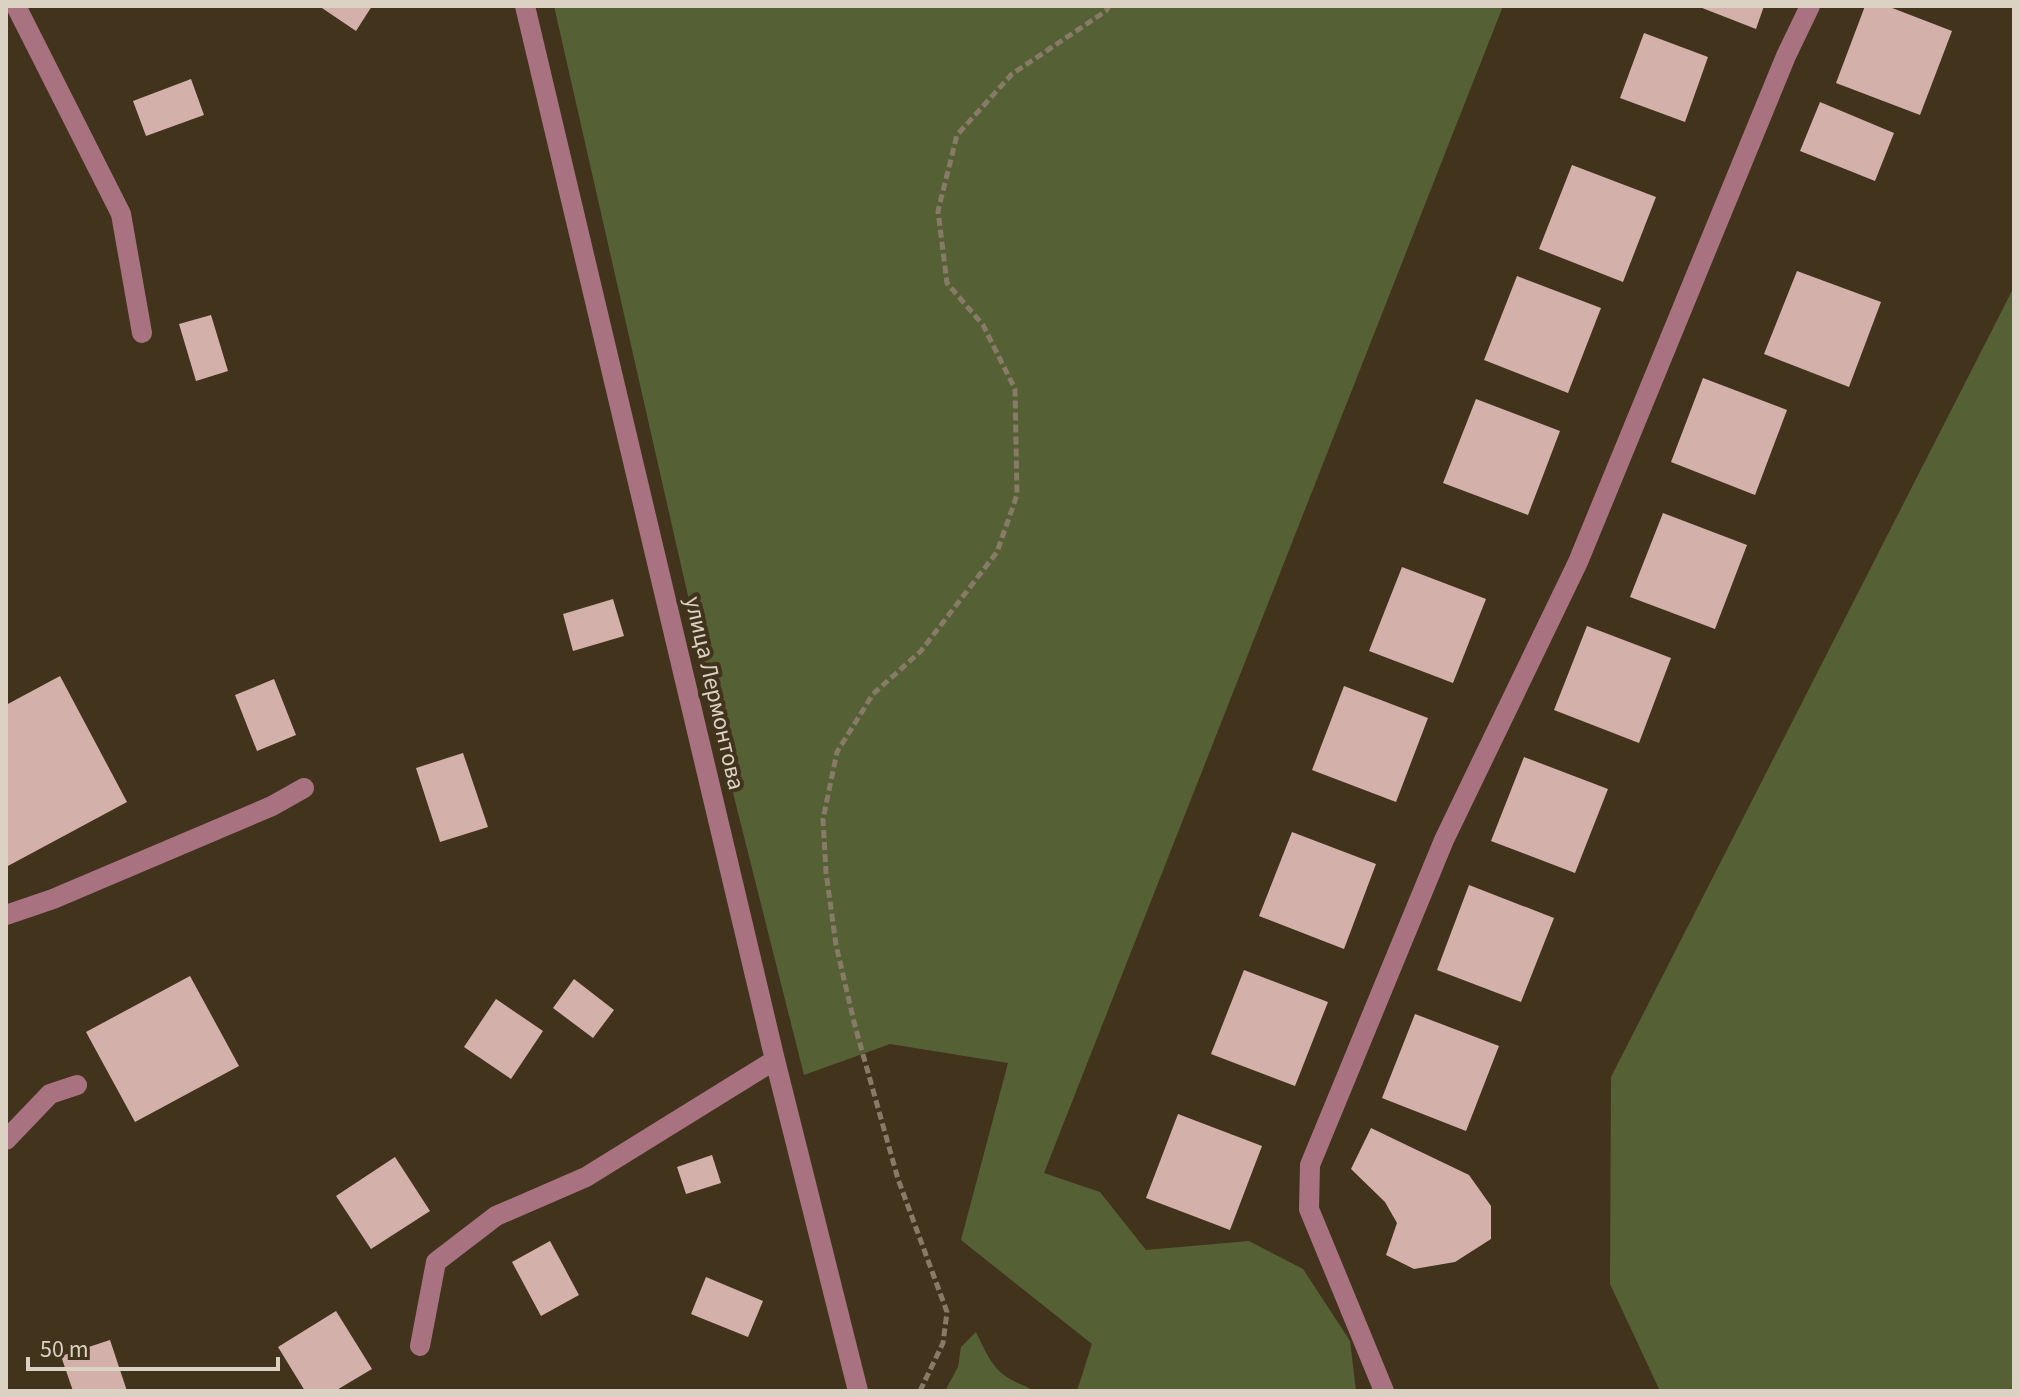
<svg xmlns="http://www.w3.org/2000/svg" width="2020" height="1397" viewBox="0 0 2020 1397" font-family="'Source Sans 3',sans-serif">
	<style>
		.green { fill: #566035 }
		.building { fill: #d4b0ab }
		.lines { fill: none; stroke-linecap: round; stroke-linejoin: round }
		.path { stroke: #877b68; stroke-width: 5; stroke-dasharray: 8 4; stroke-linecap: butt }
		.minor { stroke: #a97281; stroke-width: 20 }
		.labels { text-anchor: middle; stroke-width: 8; stroke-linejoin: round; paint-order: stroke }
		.street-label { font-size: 24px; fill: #dbd2c4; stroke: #42341c }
	</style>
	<rect width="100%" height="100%" fill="#42341c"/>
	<!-- green -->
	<path class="green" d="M554,6h949l-459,1167 56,19 46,58 103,-9 54,28 47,72 6,50h-279l15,-47 -131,-104 47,-177 -118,-19 -86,31 -74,-294z
		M2014,287v1104h-354l-50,-107 1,-207z
		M976,1332c9,18 16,37 34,47 8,5 16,6 23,12h-88l13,-24 3,-20z"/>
	<!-- building -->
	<path class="building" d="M319,6h53l-16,25z
		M1697,6h67l-8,23z
		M1865,6h22l65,25 -32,84 -84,-32z
		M1644,33l64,24 -23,65 -65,-24z
		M191,79l13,36 -58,21 -13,-35z
		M1820,102l74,31 -19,48 -75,-30z
		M1572,165l84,32 -33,85 -84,-33z
		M1797,271l84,31 -32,85 -85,-33z
		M1517,276l84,32 -33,85 -84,-33z
		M211,315l17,56 -32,10 -17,-57z
		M1703,378l84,32 -32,85 -84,-33z
		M1476,399l84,32 -32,84 -85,-32z
		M1663,513l84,32 -32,84 -85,-32z
		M1402,567l84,32 -33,84 -84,-32z
		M613,599l11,37 -51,15 -10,-37z
		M1587,626l84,32 -32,85 -85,-33z
		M60,676l67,126 -121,65v-162z
		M274,679l22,56 -39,16 -22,-56z
		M1344,686l84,32 -32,84 -84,-32z
		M463,753l25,74 -48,15 -24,-74z
		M1524,757l84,32 -33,84 -84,-32z
		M1292,832l84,32 -32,85 -85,-33z
		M1469,885l85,33 -33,84 -84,-32z
		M1244,970l84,32 -33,84 -84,-32z
		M190,976l49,90 -104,56 -49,-90z
		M574,979l40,31 -21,28 -40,-30z
		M496,999l47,32 -32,48 -47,-32z
		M1415,1014l84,32 -33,85 -84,-33z
		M1178,1114l84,32 -32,84 -84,-32z
		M1371,1128l98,47 22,31v33l-36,23 -41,7 -28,-14 11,-32 -12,-21 -34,-33z
		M712,1155l9,28 -35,11 -9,-27z
		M395,1157l35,54 -59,38 -35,-53z
		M550,1241l29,54 -38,21 -29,-54z
		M706,1277l57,24 -15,36 -57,-23z
		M336,1311l36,58 -37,22h-30l-27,-44z
		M110,1340l17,51h-54l-12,-35z"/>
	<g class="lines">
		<!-- path -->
		<path class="path" d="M920,1391l23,-48 4,-31 -49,-133 -43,-153 -19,-81 -10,-73 -3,-53 14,-67 36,-58 48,-43 76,-99 20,-57 -2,-106 -32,-64 -36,-42 -9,-72 19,-76 55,-61 94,-63 3,-5"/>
		<!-- minor -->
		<path class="minor" d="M16,6l105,208 21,119
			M525,6l250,1054 83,331
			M6,915l47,-16 219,-93 32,-18
			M6,1140l44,-46 27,-9
			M420,1346l16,-84 60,-46 90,-39 189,-117
			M1384,1391l-75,-182 1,-44 134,-325 134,-278 208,-506 24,-50"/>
	</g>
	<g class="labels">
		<!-- street labels -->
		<g class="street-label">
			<text transform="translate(715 693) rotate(77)" y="8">улица Лермонтова</text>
		</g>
	</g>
	<!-- border -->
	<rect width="2020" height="1397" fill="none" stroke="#dbd2c4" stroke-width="16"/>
	<!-- scale -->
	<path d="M28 1357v12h250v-12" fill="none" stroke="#dbd2c4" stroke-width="4"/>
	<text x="40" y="1357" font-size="24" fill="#dbd2c4" stroke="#42341c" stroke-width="6" paint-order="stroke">50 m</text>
</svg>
